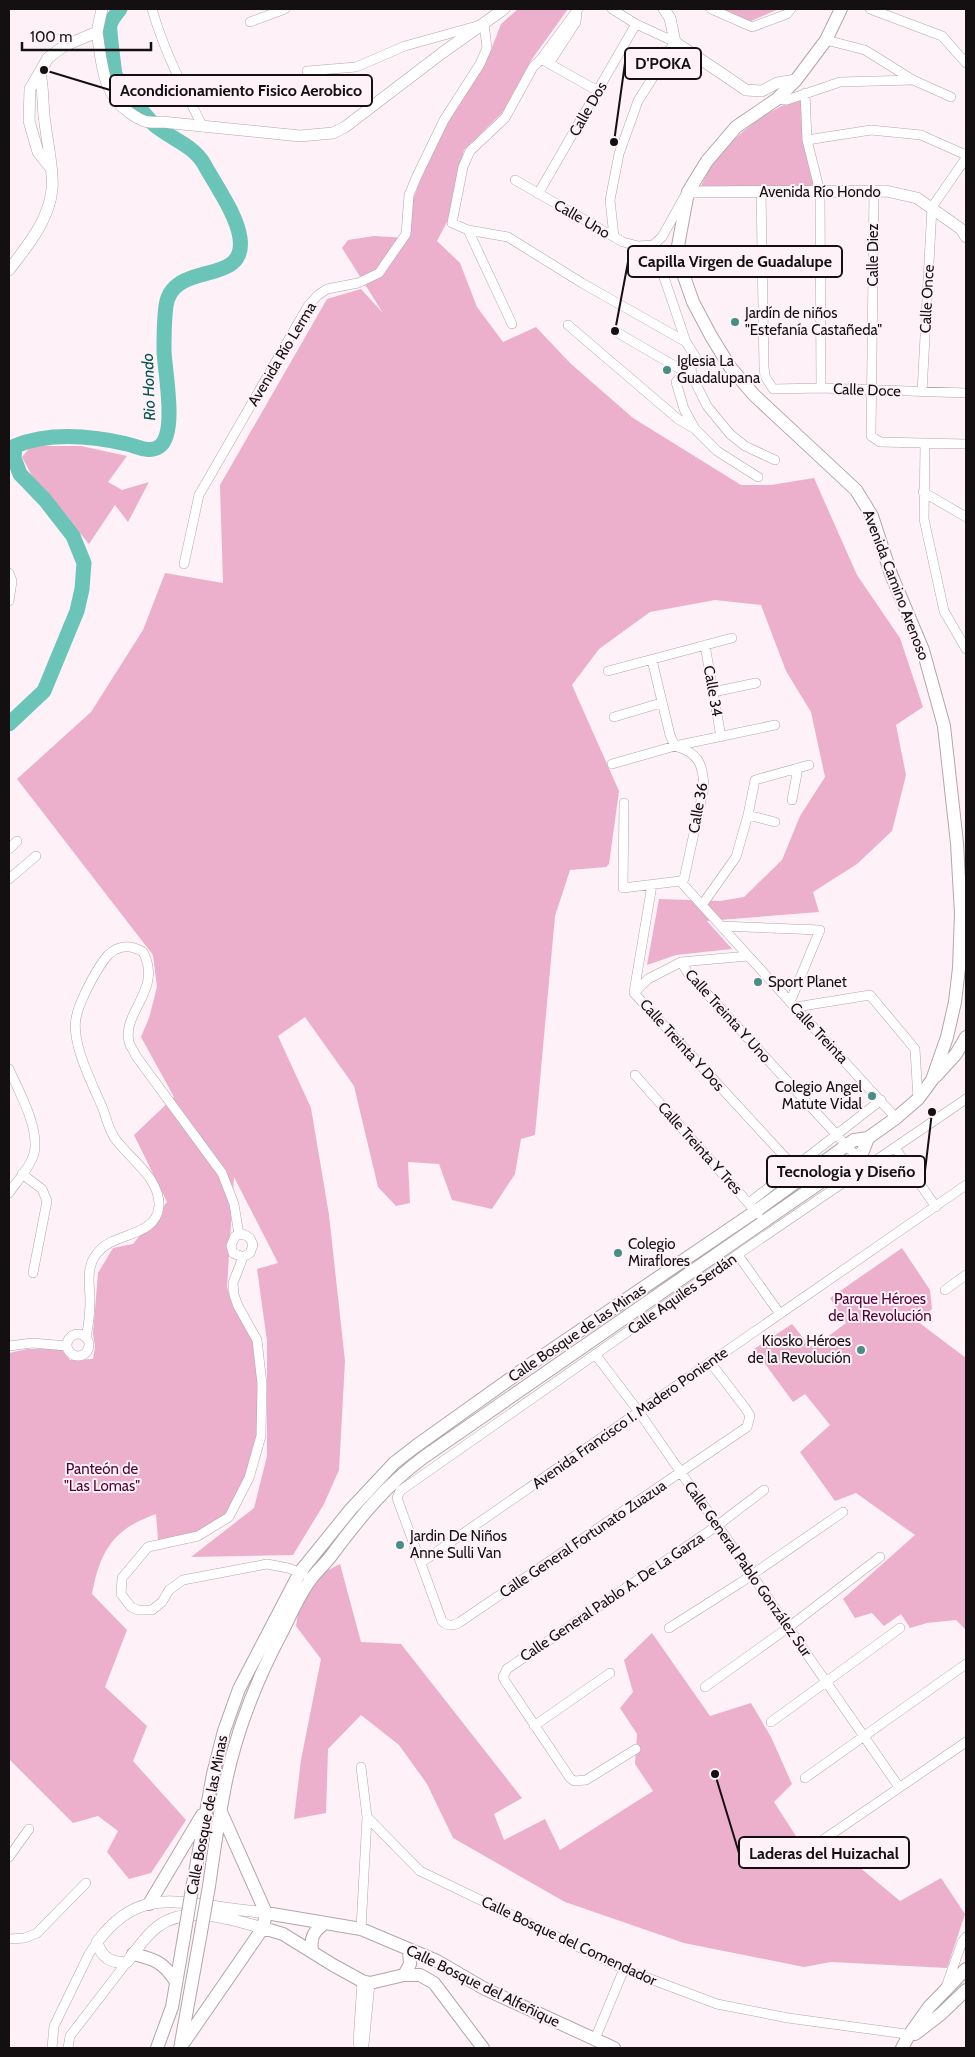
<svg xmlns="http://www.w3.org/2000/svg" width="975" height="2057" viewBox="0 0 975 2057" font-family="Cabin,sans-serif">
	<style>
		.green { fill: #ecb0cd }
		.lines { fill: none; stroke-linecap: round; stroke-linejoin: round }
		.river { stroke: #6ac4b8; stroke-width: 15 }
		.minor-casing { stroke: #b2a6ab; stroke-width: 10 }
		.tertiary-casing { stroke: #b2a6ab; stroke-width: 12 }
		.secondary-casing { stroke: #b2a6ab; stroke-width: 14 }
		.minor { stroke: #fff; stroke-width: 9 }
		.tertiary { stroke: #fff; stroke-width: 11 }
		.secondary { stroke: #fff; stroke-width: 12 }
		.secondary-bridge-casing { stroke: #b2a6ab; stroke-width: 14; stroke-linecap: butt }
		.secondary-bridge { stroke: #fff; stroke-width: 12 }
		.poi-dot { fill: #488e85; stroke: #fef1f7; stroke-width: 2 }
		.labels { text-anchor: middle; stroke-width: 4; stroke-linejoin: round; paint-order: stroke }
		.street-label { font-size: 15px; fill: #141012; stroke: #fef1f7 }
		.poi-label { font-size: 15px; fill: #141012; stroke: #fef1f7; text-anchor: start }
		.park-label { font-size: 15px; fill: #500134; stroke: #fef1f7 }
		.water-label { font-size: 16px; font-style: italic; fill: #01554e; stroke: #fef1f7 }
		.leader { fill: none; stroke: #141012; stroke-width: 2 }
		.callout-dot { fill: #141012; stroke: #fef1f7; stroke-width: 2 }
		.callout { fill: #fef1f7; stroke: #141012; stroke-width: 2 }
		.callout-label { font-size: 16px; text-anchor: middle; font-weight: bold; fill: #141012 }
	</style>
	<rect width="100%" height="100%" fill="#fef1f7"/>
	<!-- green -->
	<path class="green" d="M518,9h50l-36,50 -29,53 -39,38 -16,70 -11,21 23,22 17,44 26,35 33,-15 34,36 63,55 108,67h30l43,-7 43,97 43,63 23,69 -27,18 10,50 -14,56 -35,33 -44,28 6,20 -112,9 25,28 -56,6 -29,10 12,-66 61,2 24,-4 38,-37 18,-44 25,-39 -14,-65 -25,-41 -25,-66 -46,-5 -65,12 -51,37 -27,36 47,106 -10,73 -3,3 -36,3 -15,46 -20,219 -14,4 -6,35 -23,35 -40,-9 -13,-36 -31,-2 2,41 -14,3 -18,-19 -24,-101 -49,-69 -27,19 33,72 18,107 16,146 -6,109 -15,34 -31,51 -102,2 63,-49 13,-52v-115l-10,-72 21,-6 -44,-86 -7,110 6,20 21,34 5,45 -2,50 -12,41 -19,37 -31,20 -37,6 -2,-26c-43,15 -56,37 -64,80l35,36 -22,57 42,39 -14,35 53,59 -35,53 -22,6 -22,-27 11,-21 -20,-15 -25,7 -64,-64v-406l18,-4h34l9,11 23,-1 2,-12 -2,-14 5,-60 15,-25 20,-4 34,-42 -33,-67 40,-38 -33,-60 8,-19 8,-31 -4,-32 -136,-176 74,-67 52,-82 22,-57 58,10 -3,-98 107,-186 34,-10 22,24 -41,-65 6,-8 26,-4 33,2 4,-33 18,-48 19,-36 43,-71 10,-26z
		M713,9h66l-28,12z
		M802,98l14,92 -118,3c4,-8 7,-17 12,-25 22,-32 55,-58 92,-70z
		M31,446h50l46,10 -19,26 14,8 27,-8 -21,40 -13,-17 -26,39 -57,-68 -10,-19z
		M902,1248l28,42 2,19 -15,12 49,37v272l-10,-10 -29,3 -17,5 -9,-14 -17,12 -12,-13 -17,5 -12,-19 72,-64 -59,-42 -21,8 -35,-49 30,-27 -25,-31 -12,8 -39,-53 38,-25 17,21 5,2 32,-24 -16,-25z
		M340,1564l21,78 40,2 121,154 -28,16 10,26 41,-21 15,31 93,-59 -18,-27 2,-30 -17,-26 13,-16 -9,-32 28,-27 58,83 41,-13 20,34 21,47 -18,18 40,62 26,-13 60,50 41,-23 24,36 -18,54 -116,-6 -27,5 -120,-24 -119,-41 -112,-64 -26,-54 -28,-39 -38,-30 -33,34 -2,64 -32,6 7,-59 20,-101 -25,-33 5,-31 10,-16z"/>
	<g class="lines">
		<!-- river -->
		<path class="river" d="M9,724l35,-33 33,-80 5,-22 2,-26 -11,-27 -28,-36 -25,-26 -6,-16 1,-12c34,-14 77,-10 112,-2 10,2 23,10 33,2 17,-14 5,-73 4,-95 0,-14 0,-31 2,-45 6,-47 81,-18 74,-68 -3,-23 -25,-54 -36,-74 -10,-18 -32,-25 -47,-37 -7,-5 -40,-46 -42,-53 -1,-6 -6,-45 -5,-49 1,-5 7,-12 10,-16"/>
		<!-- minor casing -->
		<g class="minor-casing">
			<path id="minor" d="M152,9c12,42 31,79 51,118
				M578,9l-37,50 -8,8 -28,51 -35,33 -7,16 -11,56 16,7 40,7 74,46 104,59 10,16 -5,10 1,8
				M612,9l24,15 39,18 -37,59 -19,53 -9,46 4,37
				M711,9l41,18 35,-13 4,-5
				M870,9l72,27 24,27
				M250,22l35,-13
				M826,40l39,10 48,30 38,17
				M541,59l57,32
				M550,62l26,-40 1,-11
				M805,93l2,47 13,52 1,196
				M777,99l10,1 53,-18 72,-2
				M807,140l64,-10 50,5 45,20
				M515,180l108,62 15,4 15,-1
				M874,190l-3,246 9,6 86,2
				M761,192l3,175 1,9 8,13 48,-1 145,5
				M538,194l98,-170
				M468,230l44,94
				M568,325l110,94 17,10 22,22 41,26
				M618,333l74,43 15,30 23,28 15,12 30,14
				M686,342l-33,-97 9,-8 24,-43
				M685,372l-9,10 8,27 11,20
				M922,392l10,-185 34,-49
				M925,444l-1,75 20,92 22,38
				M923,492l43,25
				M184,564l15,-69 109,-189 10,-11 9,-6 31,-6 21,-10 27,-39 3,-39 8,-19 27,-56 36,-56 7,-16 -3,-24 -79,22 -49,21 -49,4
				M9,573l3,8 -3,20
				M705,645l16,92
				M652,660l18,75 5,11c23,7 28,17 29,41l-20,92 -4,2
				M608,671l124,-33
				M713,692l43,-9
				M614,717l47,-14
				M612,764l63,-18 100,-21
				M792,800l6,-32
				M624,803l-1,85 57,-7
				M748,815l27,7
				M9,849l8,-8
				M9,879l27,-23
				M680,881l216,237
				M702,905l34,-48 12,-42 7,-35 54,-15
				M721,926l99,4 -30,72
				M681,962l7,11 169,184
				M634,992l18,-107
				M634,993l161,175 15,23
				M634,993l14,-14 33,-17 67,-6
				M796,1007l74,-12 45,54 3,50
				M9,1069c10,23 31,59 25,85 -4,14 -17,27 -25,39
				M635,1075l123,139
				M895,1148l41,59
				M22,1174l20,15 5,12 -14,72
				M750,1202l131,-102
				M738,1255l42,59
				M243,1257l-10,-4 -2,-7 4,-10 8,-2 7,4 3,7 -3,8 -7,4 -10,26 1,12 4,11 19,34 5,44 -1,52 -12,42 -20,39 -31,19 -50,11 -26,31 -1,16 10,13 7,3h14l10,-8 7,-12 14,-10 84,-16 21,4 16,6
				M945,1290l21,-15
				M67 1345a11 11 0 1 1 22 0a11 11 0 1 1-22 0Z
				M86,1337c3,-13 4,-25 4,-38 0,-10 -3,-24 1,-34 1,-5 6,-12 10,-16 15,-16 56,-13 58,-43 1,-29 -31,-48 -45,-69 -5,-8 -8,-19 -11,-28 -10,-24 -32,-65 -27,-91 3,-16 18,-44 28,-58 10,-14 24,-17 39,-8 20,38 -21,59 -14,90 1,4 5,9 7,14l86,117 12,31 5,31
				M9,1346l23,-3 35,3
				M595,1354l44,58 260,375
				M710,1362l36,47 4,7 -3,11 -287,195c-7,4 -12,5 -18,-1l-45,-123 3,-7 350,-245 216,-147
				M422,1562l544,-377
				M669,1628l71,-45 103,-71
				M705,1687l84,-60 91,-70
				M771,1722l129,-94
				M534,1726l76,-53
				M636,1749l-50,31 -12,1 -4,-3 -65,-97 -2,-4 4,-8 211,-144 46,-35
				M805,1778l161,-114
				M367,1817l53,54 204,98 93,35 71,14 125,17
				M817,1844l149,-102
				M9,1857l20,-28
				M361,1929l6,-112 -6,-50
				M9,1939l16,-1 12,-5 49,-50
				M946,1987l16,-45 4,-5
				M595,2039l29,-70
				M52,2048l2,-22 35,-72 8,-12
				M68,2048l2,-12 57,-74
				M360,2048l-2,-5 4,-62
				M361,2048l3,-3 6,-62"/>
		</g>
		<!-- tertiary casing -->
		<g class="tertiary-casing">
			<path id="tertiary" d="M664,9l6,9 5,24 71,48 16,1 15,-8 19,-3
				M97,32c5,31 5,62 33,81 13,9 16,10 32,9l138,14 33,-3 12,-6 97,-74 62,-44
				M50,167l-12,-15 -9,-31 1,-32 18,-31 16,-12 33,-14 5,-23
				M688,192l198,-1 31,7 44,31 5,8
				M9,270c18,-24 40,-49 43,-81 2,-17 -5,-48 -7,-66 -3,-17 -1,-33 -5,-50
				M263,1928c-33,-9 -76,-24 -106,-1 -12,9 -21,24 -30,35 -16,2 -26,-5 -30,-20 38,-51 73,-42 127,-34 14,2 29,3 42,5"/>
		</g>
		<!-- secondary casing -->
		<g class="secondary-casing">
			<path id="secondary" d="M936,1076l20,-22 10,-17
				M209,1886c5,-35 10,-71 17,-105 11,-52 31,-102 56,-149 9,-18 17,-37 29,-53 6,-8 14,-15 20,-23 29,-39 54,-70 93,-99l433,-300 6,-6 5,-13
				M192,1889l21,-115 11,-43 15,-42 61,-117 51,-63 43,-46 22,-17 112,-80 228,-155 91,-66 7,-5 14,-2 28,-20 22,-19 14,-19 15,-43 8,-35 4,-34 2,-54 -4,-71 -13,-117 -21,-76 -32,-76 -19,-58 -16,-26 -102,-95 -24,-28 -19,-31 -18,-34 -13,-37 -2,-19 10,-54 19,-31 29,-34 41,-28 19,-19 30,-40 15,-31
				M149,1904l53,-89
				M266,1913l95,16 76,32 48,28 129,59
				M263,1928l20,6 50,31 29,16 8,2 34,-8h16l14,8 49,65
				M312,1950c-2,-13 2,-19 13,-27
				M133,1954c21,5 31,8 43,28
				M404,1975l6,-11 -1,-14
				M915,2034l26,-20 25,-24
				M181,2043l20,-111
				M157,2048l15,-41 12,-70
				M180,2048l83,-120 3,-15 -45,-101
				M902,2048l7,-13 20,-28 37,-38"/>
		</g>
		<!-- minor -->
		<use href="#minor" class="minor"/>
		<!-- tertiary -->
		<use href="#tertiary" class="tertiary"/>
		<!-- secondary -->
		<use href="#secondary" class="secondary"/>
		<!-- secondary-bridge casing -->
		<g class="secondary-bridge-casing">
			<path id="secondary-bridge" d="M201,1932l8,-46
				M184,1937l8,-48"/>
		</g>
		<!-- secondary-bridge -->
		<use href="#secondary-bridge" class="secondary-bridge"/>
	</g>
	<!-- markers -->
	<g class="poi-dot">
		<circle cx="735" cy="322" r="5"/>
		<circle cx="667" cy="370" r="5"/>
		<circle cx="758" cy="982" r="5"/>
		<circle cx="872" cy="1096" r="5"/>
		<circle cx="618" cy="1253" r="5"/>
		<circle cx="861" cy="1350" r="5"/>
		<circle cx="400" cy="1545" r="5"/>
	</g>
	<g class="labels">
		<!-- street labels -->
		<g class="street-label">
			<text transform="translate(588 109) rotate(-60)" y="5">Calle Dos</text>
			<text x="820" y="197">Avenida Río Hondo</text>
			<text transform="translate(582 219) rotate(30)" y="5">Calle Uno</text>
			<text transform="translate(873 255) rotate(-90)" y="5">Calle Diez</text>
			<text transform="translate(927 299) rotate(-87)" y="5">Calle Once</text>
			<text transform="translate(282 354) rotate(-59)" y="5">Avenida Río Lerma</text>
			<text transform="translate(867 390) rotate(2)" y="5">Calle Doce</text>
			<text transform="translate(896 585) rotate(69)" y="5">Avenida Camino Arenoso</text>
			<text transform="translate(713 691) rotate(80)" y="5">Calle 34</text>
			<text transform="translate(698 808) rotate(-80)" y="5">Calle 36</text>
			<text transform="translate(728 1016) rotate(48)" y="5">Calle Treinta Y Uno</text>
			<text transform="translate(819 1033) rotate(47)" y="5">Calle Treinta</text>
			<text transform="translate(682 1045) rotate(48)" y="5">Calle Treinta Y Dos</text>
			<text transform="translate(700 1148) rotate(48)" y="5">Calle Treinta Y Tres</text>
			<text transform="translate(682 1294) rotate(-35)" y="5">Calle Aquiles Serdán</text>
			<text transform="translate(577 1333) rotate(-34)" y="5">Calle Bosque de las Minas</text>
			<text transform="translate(630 1418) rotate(-35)" y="5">Avenida Francisco I. Madero Poniente</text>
			<text transform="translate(583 1539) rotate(-34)" y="5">Calle General Fortunato Zuazua</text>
			<text transform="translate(748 1569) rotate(55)" y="5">Calle General Pablo González Sur</text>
			<text transform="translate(612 1597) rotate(-34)" y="5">Calle General Pablo A. De La Garza</text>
			<text transform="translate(207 1815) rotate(-79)" y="5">Calle Bosque de las Minas</text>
			<text transform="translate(569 1941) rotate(25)" y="5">Calle Bosque del Comendador</text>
			<text transform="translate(483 1986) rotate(26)" y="5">Calle Bosque del Alfeñique</text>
		</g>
		<!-- poi labels -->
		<g class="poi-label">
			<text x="745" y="318">Jardín de niños<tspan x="745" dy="17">"Estefanía Castañeda"</tspan></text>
			<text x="677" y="366">Iglesia La<tspan x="677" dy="17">Guadalupana</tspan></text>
			<text x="768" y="987">Sport Planet</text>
			<text x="862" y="1092" text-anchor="end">Colegio Angel<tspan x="862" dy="17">Matute Vidal</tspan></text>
			<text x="628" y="1249">Colegio<tspan x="628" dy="17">Miraflores</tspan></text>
			<text x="851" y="1346" text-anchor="end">Kiosko Héroes<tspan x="851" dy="17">de la Revolución</tspan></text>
			<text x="410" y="1541">Jardin De Niños<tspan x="410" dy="17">Anne Sulli Van</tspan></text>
		</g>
		<!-- park labels -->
		<g class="park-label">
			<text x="880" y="1304">Parque Héroes<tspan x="880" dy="17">de la Revolución</tspan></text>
			<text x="102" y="1474">Panteón de<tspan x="102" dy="17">"Las Lomas"</tspan></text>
		</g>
		<!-- water labels -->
		<g class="water-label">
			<text transform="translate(148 387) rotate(-92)" y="6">Rio Hondo</text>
		</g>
	</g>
	<!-- callouts -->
	<path class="leader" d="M614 142L625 63M44 70L110 90M615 331L628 262M932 1112L925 1171M715 1774L739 1853"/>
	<g class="callout-dot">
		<circle cx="614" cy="142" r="5"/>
		<circle cx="44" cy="70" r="5"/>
		<circle cx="615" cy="331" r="5"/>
		<circle cx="932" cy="1112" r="5"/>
		<circle cx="715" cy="1774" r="5"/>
	</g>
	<g class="callout">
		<rect x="625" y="48" width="76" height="31" rx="5"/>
		<rect x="110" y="75" width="262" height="31" rx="5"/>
		<rect x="628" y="246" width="214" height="31" rx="5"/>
		<rect x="767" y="1156" width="158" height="31" rx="5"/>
		<rect x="739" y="1837" width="170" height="31" rx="5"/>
	</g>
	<g class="callout-label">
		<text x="663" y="69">D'POKA</text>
		<text x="241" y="96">Acondicionamiento Fisico Aerobico</text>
		<text x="735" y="267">Capilla Virgen de Guadalupe</text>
		<text x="846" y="1177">Tecnologia y Diseño</text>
		<text x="824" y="1859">Laderas del Huizachal</text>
	</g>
	<!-- border -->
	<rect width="975" height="2057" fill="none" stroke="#141012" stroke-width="20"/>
	<!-- scale -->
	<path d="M22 42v8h129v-8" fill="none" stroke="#141012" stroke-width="2.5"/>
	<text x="30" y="42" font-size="15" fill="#141012" stroke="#fef1f7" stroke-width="4" paint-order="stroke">100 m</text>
</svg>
